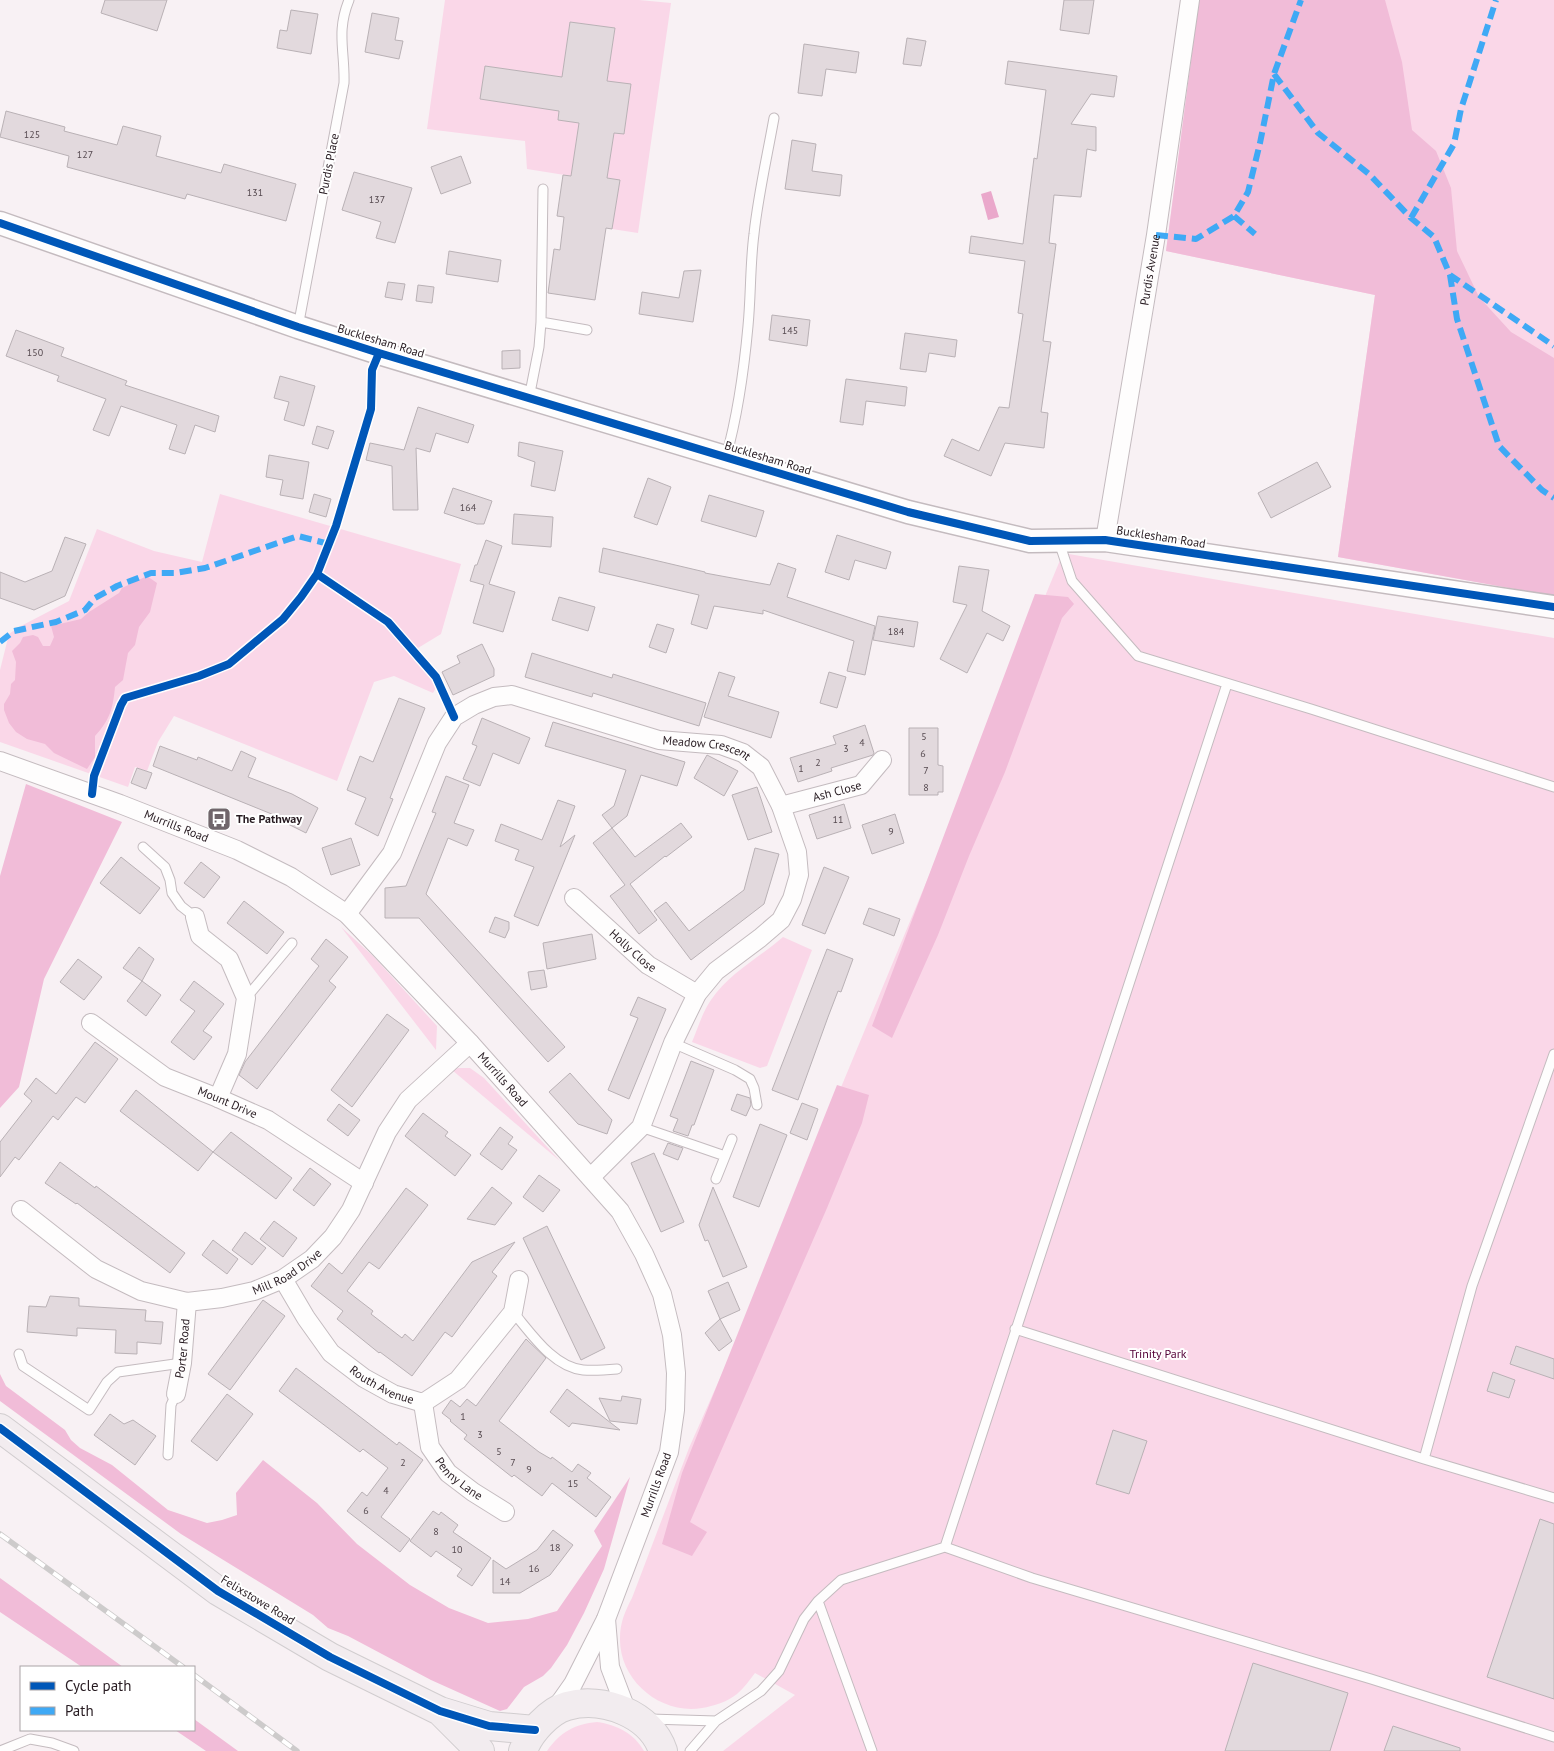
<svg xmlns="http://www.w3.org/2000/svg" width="1554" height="1751" viewBox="0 0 1554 1751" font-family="'PT Sans',sans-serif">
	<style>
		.green { fill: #fad7e8 }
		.forest { fill: #f1bcd8 }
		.water { fill: #eaa8cb }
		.building { fill: #e2d9dd; stroke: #b9b1b5 }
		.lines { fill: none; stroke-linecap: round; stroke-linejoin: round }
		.service-casing { stroke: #c4bbbf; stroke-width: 11 }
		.minor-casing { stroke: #c4bbbf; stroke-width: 20 }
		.tertiary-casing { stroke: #c4bbbf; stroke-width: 25 }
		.primary-casing { stroke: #d1cdcf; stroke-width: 30 }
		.service { stroke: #fefdfd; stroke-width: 9 }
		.minor { stroke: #fefdfd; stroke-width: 18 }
		.tertiary { stroke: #fefdfd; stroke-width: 22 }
		.primary { stroke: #f2ecef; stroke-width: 28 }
		.rail-casing { stroke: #cdcbcb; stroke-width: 5.5 }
		.rail { stroke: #fff; stroke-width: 4; stroke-dasharray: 11; stroke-linecap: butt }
		.quiet { stroke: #3fa9f5; stroke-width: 6; stroke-dasharray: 12 6; stroke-linecap: butt }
		.cycleway-casing { stroke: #fff; stroke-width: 11 }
		.cycleway { stroke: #0057b8; stroke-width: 8 }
		.labels { text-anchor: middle; stroke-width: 4; stroke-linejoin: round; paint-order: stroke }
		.number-label { font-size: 10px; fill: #564a50 }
		.street-label { font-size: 12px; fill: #271b21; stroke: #fff }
		.poi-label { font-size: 12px; font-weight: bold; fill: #271b21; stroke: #fff; text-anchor: start }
		.park-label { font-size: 12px; fill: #530037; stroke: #fff }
	</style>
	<rect width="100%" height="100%" fill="#f8f1f4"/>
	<!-- green -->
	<path class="green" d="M445,0h194l32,3 -33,230 -26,-4 8,-49 -13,-2 7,-45 10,1 7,-49 -24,-4 8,-53 -45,-6 -8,55 -77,-11 -5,33 67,10 13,-7 -2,17 21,4 -8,53 -44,-7 -2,-28 -98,-12z
		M1199,0h355v596l-216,-39 37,-262 -209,-44z
		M220,494l241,70 -20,70 -23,14 19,38 -4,7 -39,-17 -20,6 -37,99 -163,-65 -16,26 -11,29 -12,-4 -7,20 -128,-45v-72l9,-36 10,-7 50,-26 28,-72 57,22 48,11z
		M1063,553l491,85v1113h-831l72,-56 -40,-22c-6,8 -11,15 -18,21 -10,8 -23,12 -35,14 -42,7 -83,-28 -82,-70 0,-15 5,-27 12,-40l57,-150 35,-79z
		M341,927l32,29 64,70 -1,24z
		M783,937l29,13 -45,116 -7,2 -68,-26c6,-14 10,-29 19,-42 18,-27 48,-42 72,-63z
		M458,1068h12l14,10 76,83 -108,-91z
		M597,1722c20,3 37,11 47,29h-97c13,-19 28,-27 50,-29z"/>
	<!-- forest -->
	<path class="forest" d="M1199,0h186l17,62 10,68 24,21 15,37 6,63 22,46 32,35 43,26v238l-216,-39 37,-262 -209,-44z
		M147,576l10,7 -7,29 -11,15 -4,18 -7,8 -5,27 -8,7c-2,21 -5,33 -20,49v21l-8,12 -33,-16 -9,-9 -18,-5 -11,-7 -7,-9 -5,-13v-6l6,-10 1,-10 4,-4 1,-18 -4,-11 8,-8 3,-6 10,-2 5,2 5,9h7l4,-9 -3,-11 30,-7 8,-7 30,-19 3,-5z
		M1035,594l33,3 6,7 -12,14 -57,154 -36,84 -31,79 -46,103 -20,-12z
		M26,784l96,38 -78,157 -25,108 -19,21v-232z
		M837,1085l32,10 -7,28 -35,85 -137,314 17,10 -15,24 -30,-12 20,-71z
		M0,1374l6,12 59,44 6,10 9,8 32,17 56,45 39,13 15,-3 15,-5 -1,-22 27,-33 54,43 40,41 53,41 39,23 39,15 40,-4 29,-8 45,-65 -8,-15 36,-54 -26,92 -20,44 -17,32 -16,23 -8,8 -19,11 -17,22 -7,2 -69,-31 -83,-44 -20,-8 -15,-13 -132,-81 -181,-133z
		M0,1578l123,89h-41l-82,-55z
		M194,1719l44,32h-32l-31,-21h19z"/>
	<!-- water -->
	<path class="water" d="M991,191l8,26 -11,3 -7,-26z"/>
	<!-- building -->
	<path class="building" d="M105,0h62l-10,31 -56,-18z
		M1064,0h30l-5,34 -29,-4z
		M291,10l27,4 -7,40 -34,-6 3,-18 7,1z
		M372,13l27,5 -4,22 8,1 -4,18 -34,-7z
		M570,22l45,6 -8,53 24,3 -7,50 -10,-1 -7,45 13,2 -8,49 -6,-1 -11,72 -47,-7 6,-44 6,1 4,-33 -7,-1 6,-41 8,1 8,-53 -21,-3 1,-9 -79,-12 5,-33 77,11z
		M907,38l19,3 -5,25 -18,-2z
		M804,44l55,8 -3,21 -30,-4 -4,27 -24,-3z
		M1008,61l109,15 -3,21 -23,-3 -20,30 25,3v24l-9,-2 -6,48 -27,-2 -5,48 7,1 -13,97 8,1 -10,70 7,1 -4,35 -39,-5 -14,33 -47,-20 8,-17 27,12 20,-44 10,1 14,-94 -5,-1 7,-52 -56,-8 2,-17 52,8 11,-86 3,1 9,-69 -41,-6z
		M6,111l59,16 -1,4 53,14 6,-19 38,10 -5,20 65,17 3,-9 72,20 -10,37 -99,-27 -2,5 -118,-32 2,-11 -69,-19z
		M792,140l24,4 -4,27 30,4 -2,21 -55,-7z
		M461,156l10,27 -30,11 -10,-27z
		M354,172l58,16 -17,55 -19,-5 5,-16 -39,-12z
		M449,251l52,9 -3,22 -52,-8z
		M701,270l-8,52 -54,-8 3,-22 37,6 5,-27z
		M388,282l17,2 -3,16 -17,-3z
		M418,285l16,2 -2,16 -16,-2z
		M772,315l38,5 -3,26 -38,-6z
		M16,330l48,18 -3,8 66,25 -2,4 94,31 -4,16 -20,-7 -10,29 -16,-5 8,-24 -56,-19 -12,30 -16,-6 13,-31 -49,-18 2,-5 -53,-20z
		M905,333l52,7 -2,17 -26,-4 -3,19 -26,-3z
		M520,350v18l-18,1v-18z
		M280,376l35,10 -11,40 -20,-6 5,-18 -15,-4z
		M846,379l61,8 -2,19 -39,-5 -3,24 -23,-3z
		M418,407l56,18 -6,18 -32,-10 -6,19 -14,-4 2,62h-25l-1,-44 -26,-6 4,-17 34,7z
		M317,426l17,5 -6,18 -16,-5z
		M519,442l44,9 -8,40 -24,-5 4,-24 -17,-6z
		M269,455l40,7 -6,37 -23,-4 3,-15 -17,-3z
		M1317,462l14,25 -60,31 -13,-25z
		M648,478l23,9 -14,38 -23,-8z
		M453,488l39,13 -8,23h-7l-33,-11z
		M314,494l17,5 -5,18 -17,-5z
		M709,495l55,16 -8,26 -55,-16z
		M514,514l39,3 -2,30 -39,-3z
		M837,535l54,17 -5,17 -31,-9 -6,20 -24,-8z
		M65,537l21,7 -21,52 -31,14 -34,-12v-26l25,10 27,-11z
		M486,540l16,6 -13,38 26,8 -12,40 -30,-9 11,-38 -14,-4 5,-16h2z
		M603,548l102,24v1l65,12 8,-22 18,6 -9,28 88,29 -10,49 -18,-4 7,-30 -91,-31v4l-49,-8 -7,23 -16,-5 8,-29 -100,-23z
		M959,566l30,4 -7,41 28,15 -7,15 -16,-8 -20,40 -27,-14 27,-54 -14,-3z
		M559,597l36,10 -7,24 -36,-11z
		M878,616l40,6 -4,25 -41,-7z
		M657,624l17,5 -8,24 -17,-6z
		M482,644l12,25v7l-41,19 -11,-23 18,-9 -3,-7z
		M532,653l80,25 1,-4 93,29 -7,23 -106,-33 -1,4 -67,-20z
		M719,672l16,5 -7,19 51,16 -8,26 -67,-21z
		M829,672l17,5 -9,31 -17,-5z
		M399,698l26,10 -35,90 3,1 -15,37 -23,-12 11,-26 -19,-8 13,-34 13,6z
		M482,718l48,20 -11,26 -26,-11 -13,33 -17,-7 14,-33 -5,-2z
		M553,722l132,40 -8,24 -36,-11 -14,41 -15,12 -10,-13 12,-9 12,-36 -81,-24z
		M865,725l9,28 -1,2 -42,13 1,3 -34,11 -8,-24 46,-14 -3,-8z
		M909,728h29v37l5,1v26h-5v3h-29z
		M160,746l37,14 1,-3 34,14 9,-20 15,7 -8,19 44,17 26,14 -12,25 -24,-12 2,-2 -131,-53z
		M707,755l31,16 -14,25 -30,-18z
		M137,768l15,5 -6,16 -15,-6z
		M446,776l23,9 -15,38 20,7 -7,16 -19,-8 -22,56 139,153 -17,15 -129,-144h-34v-30l21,-2 30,-73 -4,-1z
		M757,787l15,45 -24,8 -16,-45z
		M558,800l17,6 -15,41 15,-12 -37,91 -24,-10 20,-49 -19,-7 4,-10 -24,-9 6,-17 41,16z
		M844,804l7,24 -34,11 -8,-24z
		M895,814l9,29 -32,11 -10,-29z
		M681,823l11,14 -26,20 -1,-1 -35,28 27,36 -18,14 -29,-38 15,-11 -32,-42 19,-15 23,29z
		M351,838l9,27 -29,10 -9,-27z
		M755,848l24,6 -15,50 -73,56 -37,-49 12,-9 23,29 55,-41z
		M121,857l39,31 -20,26 -40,-31z
		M201,862l19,15 -16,21 -20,-15z
		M824,867l25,10 -24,57 -23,-9z
		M244,901l40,31 -17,22 -40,-31z
		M869,908l31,11 -6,17 -31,-12z
		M495,917l14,5v7l-4,9 -16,-6z
		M592,934l4,25 -49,10 -4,-26z
		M326,939l22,18 -19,24 7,6 -79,102 -18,-14 6,-13 74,-96 -8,-7z
		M139,947l15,12 -12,22 -19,-13z
		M827,949l26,10 -12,33 -3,-1 -10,26 -30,83 -26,-10z
		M78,959l24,18 -18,23 -24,-18z
		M544,970l3,17 -16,3 -3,-18z
		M142,981l19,14 -15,21 -19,-15z
		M194,981l30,23 -21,27 9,6 -18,23 -23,-18 24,-31 -15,-11z
		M638,997l28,12 -37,90 -21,-9 30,-72 -8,-3z
		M387,1014l22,16 -57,77 -21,-17z
		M95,1042l23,17 -33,44 -9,-6 -18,23 -5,-4 -34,44 -4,-3 -15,20v-35l32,-41 -8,-7 12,-16 20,16z
		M691,1061l23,9 -20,55h-2l-4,11 -15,-5 5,-12 -8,-3z
		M570,1073l42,47 -5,14 -29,-10 -29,-32z
		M136,1090l77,62 -15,19 -78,-60z
		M737,1094l13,4 1,7 -5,11 -15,-6z
		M802,1103l16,6 -11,31 -17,-7z
		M339,1104l21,16 -12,16 -21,-16z
		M423,1113l25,19 -3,4 26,19 -16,21 -50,-40z
		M760,1124l27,11 -28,72 -26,-10z
		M500,1127l13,10 -5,7 9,6 -15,20 -22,-16z
		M231,1132l61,46 -16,21 -63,-47z
		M668,1143l15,5 -5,12 -15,-6z
		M654,1153l30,69 -23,10 -30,-69z
		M60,1162l35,26 1,-2 89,67 -15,20 -93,-70 -1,1 -31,-21z
		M310,1168l21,16 -17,22 -21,-16z
		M539,1175l21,15 -17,22 -20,-15z
		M492,1187l20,16 -17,22 -28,-6z
		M713,1187l34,80 -24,10 -15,-37 -3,1 -6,-16z
		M406,1188l22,17 -49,64 -10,-7 -22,29 26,20 -2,3 31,24 3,-4 8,7 59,-79 43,-20 -23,30 5,4 -45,61 -7,-5 -33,44 -32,-24 -1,1 -42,-34 6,-8 -32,-25 18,-23 13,11z
		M274,1221l23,17 -14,19 -23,-18z
		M547,1226l58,122 -24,12 -58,-122z
		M245,1232l21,16 -14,17 -20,-15z
		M213,1240l25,19 -11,15 -25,-19z
		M728,1282l12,28 -20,9 -12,-28z
		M50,1296l29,2v8l67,4 -1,11 18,1 -2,22 -24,-2v12l-22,-1 1,-23 -39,-2v8l-50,-4 2,-26 17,1z
		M263,1300l22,16 -55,74 -22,-16z
		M720,1319l12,22 -13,10 -14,-18z
		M526,1339l20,19 -47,63 40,31 12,7 1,-2 20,15 6,-8 13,9 -4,5 24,19 -15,20 -44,-34 -10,13 -28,-21 -2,2 -48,-38 3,-4 -17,-14 1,-1 -9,-7 9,-13 9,7 7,-8 9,7z
		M1516,1346l38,13v20l-44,-15z
		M296,1368l101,77 2,-3 24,18 -42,57 29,22 -10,13 -53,-41 15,-19 5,4 21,-28 -25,-19 -3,3 -81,-61z
		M1493,1372l22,8 -6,18 -22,-7z
		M567,1389l53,41 -48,-7 -3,4 -19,-15z
		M227,1394l26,20 -36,47 -26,-20z
		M622,1396l19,3 -4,25 -27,-3 -11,-23 22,3z
		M110,1414l14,10 9,-4 23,16 -21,29 -41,-30z
		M1113,1430l34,11 -18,53 -33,-10z
		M433,1511l6,4 2,-3 17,13 -5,7 38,26 -19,28 -15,-10 5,-7 -26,-18 -5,6 -21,-16z
		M1540,1519l14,5v175l-67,-22z
		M553,1530l20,15 -23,30 -30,18h-27v-33l13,9 31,-19z
		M1253,1663l95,30 -18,58h-105z
		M1393,1726l67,22v3h-76z"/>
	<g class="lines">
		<!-- service casing -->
		<g class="service-casing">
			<path id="service" d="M541,322l46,8
				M298,327l46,-244c1,-32 -8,-51 5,-83
				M529,398l10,-51 2,-25 2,-133
				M726,457c12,-43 18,-87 22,-131 3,-31 2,-61 6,-92 4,-38 13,-77 20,-116
				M1059,542l13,39 66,75 173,53 243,78
				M143,847l22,20 5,13 2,13 9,13 14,11
				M246,998l46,-55
				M673,1043l62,27 15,9 4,9 3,17
				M641,1127l84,29
				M716,1179l16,-40
				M513,1312c18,21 40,55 70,58 11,1 23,0 34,-1
				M1015,1329l409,130 130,39
				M19,1354l4,12 66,44 18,-28 11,-10 64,-9
				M168,1455l3,-50 5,-11
				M1424,1459l48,-173 82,-232
				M945,1547l282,-863
				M818,1601l54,150
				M650,1719l66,2 -26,30
				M716,1721l45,-30 18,-20 25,-52 14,-18 23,-21 104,-33 87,31 339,101 183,58
				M0,1751l30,-12 22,4 22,8"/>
		</g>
		<!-- minor casing -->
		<g class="minor-casing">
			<g id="minor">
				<path id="s1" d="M1105,540l51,-305 34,-235"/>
				<path id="s2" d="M0,761l120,43 117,46 54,27 56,37 123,129 150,168 24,43 18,40 10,41 4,38 -1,37 -6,42 -63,167 -33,65 -19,27"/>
				<path id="s3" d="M781,806l80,-21 21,-25"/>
				<path id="s4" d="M574,898l74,67 49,29"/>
				<path id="s5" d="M347,914l45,-61 45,-110 17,-26 20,-12 20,-8 18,-2 147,45 62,5 22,8 18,14 20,39 16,46 2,23 -7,24 -11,21 -21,18 -44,33 -19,23 -24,49 -32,84 -50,50"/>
				<path d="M195,917l5,19 29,23 17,39 -9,56 -19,44"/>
				<path id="s6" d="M91,1023l74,54 53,21 50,22 96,63"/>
				<path id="s7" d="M21,1210l75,59 45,22 46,11 35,-4 32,-7 29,-12 29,-20 21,-22 18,-27 36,-78 21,-32 62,-57"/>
				<path id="s8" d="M283,1279l23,39 25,35 33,25 29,16 30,9 35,-23 55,-68 6,-32"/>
				<path id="s9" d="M176,1394l6,-31 5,-61"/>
				<path id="s10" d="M423,1403l7,44 18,26 25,19 32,20"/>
				<path d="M606,1619l4,48 17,45"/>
			</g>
		</g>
		<!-- tertiary casing -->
		<g class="tertiary-casing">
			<path id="tertiary" d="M0,223l298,104 81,26 529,159 122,29 75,-1 449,67"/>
		</g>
		<!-- primary casing -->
		<g class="primary-casing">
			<path id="primary" d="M0,1428l218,163 112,66 110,54 49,15 46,4
				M442,1713l38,38
				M523,1751c6,-18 26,-40 44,-45 36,-10 84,8 96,45"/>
		</g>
		<!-- service -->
		<use href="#service" class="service"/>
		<!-- minor -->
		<use href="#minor" class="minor"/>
		<!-- tertiary -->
		<use href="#tertiary" class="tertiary"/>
		<!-- primary -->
		<use href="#primary" class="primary"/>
		<!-- rail casing -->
		<g class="rail-casing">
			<path id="rail" d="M0,1534l183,133
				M194,1675l103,76"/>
		</g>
		<!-- rail -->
		<use href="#rail" class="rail"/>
		<!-- quiet -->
		<path class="quiet" d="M1274,74l44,59 51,41 42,44 23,19 16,38 104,71
			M1234,216l21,18
			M1411,218l43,-74 7,-35 35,-109
			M1156,235l40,4 38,-23 14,-24 12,-49 14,-69 27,-74
			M1450,275l7,44 42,127 43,44 12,8
			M0,642l14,-11 42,-9 29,-12 10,-12 22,-12 34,-13h24l30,-5 93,-32 31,8"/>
		<!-- cycleway casing -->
		<g class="cycleway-casing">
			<path id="cycleway" d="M0,223l298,104 81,26 529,159 122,29 75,-1 449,67
				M317,574l71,48 48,55 18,40
				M92,794l2,-18 27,-71 4,-7 74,-22 30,-12 54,-45 18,-22 16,-23 19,-48 35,-117 1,-39 7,-17
				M0,1428l218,163 112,66 110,54 49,15 46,4"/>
		</g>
		<!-- cycleway -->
		<use href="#cycleway" class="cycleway"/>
	</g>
	<!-- icons -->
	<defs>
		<g id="bus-square" transform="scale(1.25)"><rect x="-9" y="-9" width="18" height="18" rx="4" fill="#70666b" stroke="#fff"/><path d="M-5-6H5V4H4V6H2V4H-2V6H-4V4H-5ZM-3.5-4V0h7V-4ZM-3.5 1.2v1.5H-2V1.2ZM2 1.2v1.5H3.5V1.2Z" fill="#fff"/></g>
	</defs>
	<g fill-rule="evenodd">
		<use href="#bus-square" x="219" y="819"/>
	</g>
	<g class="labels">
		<!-- number labels -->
		<g class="number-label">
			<text x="32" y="138">125</text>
			<text x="85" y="158">127</text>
			<text x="255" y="196">131</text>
			<text x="377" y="203">137</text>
			<text x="790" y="334">145</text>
			<text x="35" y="356">150</text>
			<text x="468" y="511">164</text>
			<text x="896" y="635">184</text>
			<text x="924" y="740">5</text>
			<text x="862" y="746">4</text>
			<text x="846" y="752">3</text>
			<text x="923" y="757">6</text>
			<text x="818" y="766">2</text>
			<text x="801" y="772">1</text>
			<text x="926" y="774">7</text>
			<text x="926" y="791">8</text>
			<text x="838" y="823">11</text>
			<text x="891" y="835">9</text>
			<text x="463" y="1420">1</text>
			<text x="480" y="1438">3</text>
			<text x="499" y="1455">5</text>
			<text x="403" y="1466">2</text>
			<text x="513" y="1466">7</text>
			<text x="529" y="1473">9</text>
			<text x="573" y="1487">15</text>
			<text x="386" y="1494">4</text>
			<text x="366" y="1514">6</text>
			<text x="436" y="1535">8</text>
			<text x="555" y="1551">18</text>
			<text x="457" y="1553">10</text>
			<text x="534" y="1572">16</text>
			<text x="505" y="1585">14</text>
		</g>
		<!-- street labels -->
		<g class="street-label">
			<text transform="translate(329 164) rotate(-79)" y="4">Purdis Place</text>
			<text dy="4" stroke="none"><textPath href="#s1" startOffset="274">Purdis Avenue</textPath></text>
			<text transform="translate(381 341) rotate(17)" y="4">Bucklesham Road</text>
			<text transform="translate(768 458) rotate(17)" y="4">Bucklesham Road</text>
			<text transform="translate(1161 537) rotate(9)" y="4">Bucklesham Road</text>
			<text dy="4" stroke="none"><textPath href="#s5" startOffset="491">Meadow Crescent</textPath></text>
			<text dy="4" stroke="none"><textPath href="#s3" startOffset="58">Ash Close</textPath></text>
			<text dy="4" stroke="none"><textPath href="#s2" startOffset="188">Murrills Road</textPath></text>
			<text dy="4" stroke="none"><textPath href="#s4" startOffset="79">Holly Close</textPath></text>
			<text dy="4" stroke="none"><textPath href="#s2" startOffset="608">Murrills Road</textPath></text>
			<text dy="4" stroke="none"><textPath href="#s6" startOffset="159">Mount Drive</textPath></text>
			<text dy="4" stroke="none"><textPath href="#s7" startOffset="299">Mill Road Drive</textPath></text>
			<text dy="4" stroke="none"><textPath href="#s9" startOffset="46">Porter Road</textPath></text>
			<text dy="4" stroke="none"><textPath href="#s8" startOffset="149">Routh Avenue</textPath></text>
			<text dy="4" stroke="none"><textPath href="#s10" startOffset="88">Penny Lane</textPath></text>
			<text transform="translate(656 1485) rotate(-70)" y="4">Murrills Road</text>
			<text transform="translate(258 1600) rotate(31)" y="4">Felixstowe Road</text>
		</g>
		<!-- poi labels -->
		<g class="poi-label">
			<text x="236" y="823">The Pathway</text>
		</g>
		<!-- park labels -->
		<g class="park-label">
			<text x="1158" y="1358">Trinity Park</text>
		</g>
	</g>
	<!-- legend -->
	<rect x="20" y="1666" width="175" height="65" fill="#ffffff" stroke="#a9a4a6"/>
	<rect x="30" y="1682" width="25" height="8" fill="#0057b8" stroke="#a9a4a6"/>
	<text x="65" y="1691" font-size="15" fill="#271b21">Cycle path</text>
	<rect x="30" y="1707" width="25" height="8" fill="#3fa9f5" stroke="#a9a4a6"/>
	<text x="65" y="1716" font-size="15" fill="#271b21">Path</text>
</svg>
